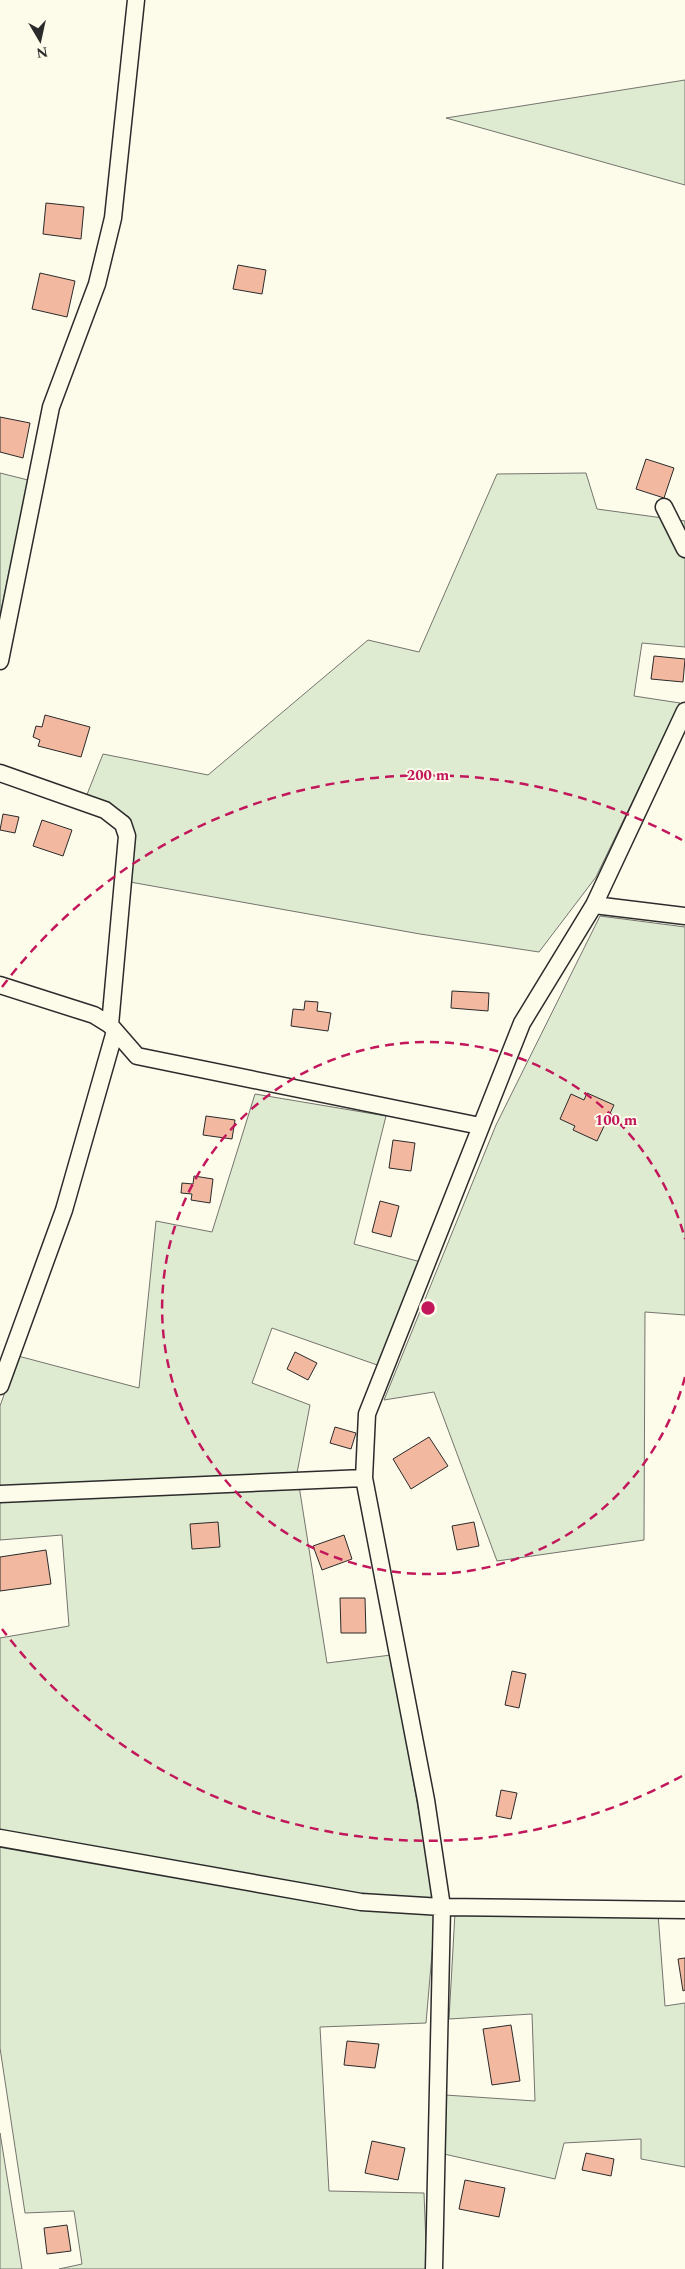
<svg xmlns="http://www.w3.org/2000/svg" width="685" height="2269" viewBox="0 0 685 2269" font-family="Spectral,serif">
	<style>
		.green { fill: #deebd1; stroke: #74746e }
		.building { fill: #f2b8a0; stroke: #2b2b2b }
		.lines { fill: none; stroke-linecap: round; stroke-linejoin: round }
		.street-casing { stroke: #2b2b2b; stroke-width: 19 }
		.street { stroke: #fdfbea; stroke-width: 16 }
		.ring { fill: none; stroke: #c2185b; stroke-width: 2.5; stroke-dasharray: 9 6 }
		.centre { fill: #c2185b; stroke: #fdfbea; stroke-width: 2.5 }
		.ring-label { font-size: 15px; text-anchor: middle; font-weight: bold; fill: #c2185b; stroke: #fdfbea; stroke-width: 4; stroke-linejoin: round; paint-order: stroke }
	</style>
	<rect width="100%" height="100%" fill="#fdfbea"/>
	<!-- green -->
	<path class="green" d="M685,80v105l-239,-67z
		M0,473l28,7 -28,136z
		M586,473l11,36 88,12v126l-43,-4 -8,53 46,7 -84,174 -57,75 -119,-18 -290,-52 3,-46 -4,-19 -22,-13 -21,-7 17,-43 105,21 160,-135 51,12 78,-178z
		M600,916l85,11v388l-40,-3 -1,228 -147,21 -63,-169 -50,8 112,-275z
		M255,1094l131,22 -32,128 67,18 -41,104 -108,-38 -20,55 58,22 -13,68 30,190 64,-8 43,243 1,21 -9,104 -106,4 9,164 95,2 3,76h-368l23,-5 -8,-53 -49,2 -25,-165v-410l69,-12 -7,-91 -62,5v-134l18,-50 121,32 17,-167 56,11z
		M455,1913l203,1 7,92 20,-3v164l-44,-8v-20l-77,4 -9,36 -111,-25 1,-59 90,6 -3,-87 -83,5z
		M0,2133l22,136h-22z"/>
	<!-- building -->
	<path class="building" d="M46,203l38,4 -3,32 -38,-5z
		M238,265l28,5 -4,24 -29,-5z
		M40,273l35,8 -8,36 -35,-8z
		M0,417l30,6 -7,35 -23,-6z
		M646,459l28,9 -10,30 -28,-9z
		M654,656l31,3 -2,23 -32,-3z
		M45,715l45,12 -9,30 -43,-11 2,-6 -7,-3 3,-11 6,1z
		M3,814l16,3 -4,16 -15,-3z
		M42,820l30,10 -9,26 -30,-10z
		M452,991l37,2 -1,18 -37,-3z
		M305,1001l13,1 -1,9 14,2 -3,18 -37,-5 2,-17 11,1z
		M587,1093l27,12 -17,36 -24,-11 2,-4 -15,-7 11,-25 13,6z
		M206,1116l29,4 -3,19 -29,-4z
		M393,1140l22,3 -4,28 -22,-3z
		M194,1176l19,3 -3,24 -19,-3 1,-6 -11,-1 1,-10 11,1z
		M380,1201l19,5 -8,31 -19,-5z
		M295,1352l22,11 -9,17 -21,-11z
		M335,1427l21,6 -5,16 -21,-6z
		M429,1437l19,29 -37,23 -18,-30z
		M218,1522l2,25 -28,2 -2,-25z
		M474,1522l5,24 -22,4 -5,-24z
		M344,1535l8,24 -30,11 -9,-24z
		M46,1550l5,34 -51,7v-34z
		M340,1598h25l1,35h-25z
		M512,1671l14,3 -7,34 -14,-3z
		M501,1790l16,3 -6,26 -15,-3z
		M685,1958v32l-2,1 -5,-32z
		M511,2025l9,56 -28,4 -9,-56z
		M347,2041l32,3 -4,24 -31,-3z
		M372,2141l33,7 -7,32 -33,-7z
		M586,2153l28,6 -3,17 -29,-6z
		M465,2180l40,8 -6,29 -40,-8z
		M67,2225l4,26 -24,3 -3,-26z"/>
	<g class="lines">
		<!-- street casing -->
		<g class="street-casing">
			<path id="street" d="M664,507l21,42
				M0,661l51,-254 46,-123 16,-66 23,-218
				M0,773l105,37 18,14 4,12 -17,189 27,31 343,70
				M594,905l91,11
				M0,985l94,30 16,10
				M0,1386l64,-176 51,-179
				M0,1494l364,-16
				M0,1838l361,64 81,5 243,3
				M434,2269l8,-362 -16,-107 -62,-322 3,-64 155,-391 72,-118 91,-194"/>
		</g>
		<!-- street -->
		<use href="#street" class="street"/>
	</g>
	<!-- distance rings -->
	<g class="ring">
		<path d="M685 1377A266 266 0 1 1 685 1239"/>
		<path d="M682 1776A533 533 0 0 1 2 1629M2 987A533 533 0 0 1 682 840"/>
	</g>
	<circle cx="428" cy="1308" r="8" class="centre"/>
	<g class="ring-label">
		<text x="428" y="780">200 m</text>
		<text x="616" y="1125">100 m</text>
	</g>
	<!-- north arrow -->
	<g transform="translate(40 40) rotate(171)" stroke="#fdfbea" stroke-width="4" paint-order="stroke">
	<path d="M0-4L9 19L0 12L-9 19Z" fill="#2b2b2b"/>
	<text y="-8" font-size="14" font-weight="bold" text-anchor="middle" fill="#2b2b2b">N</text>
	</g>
</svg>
